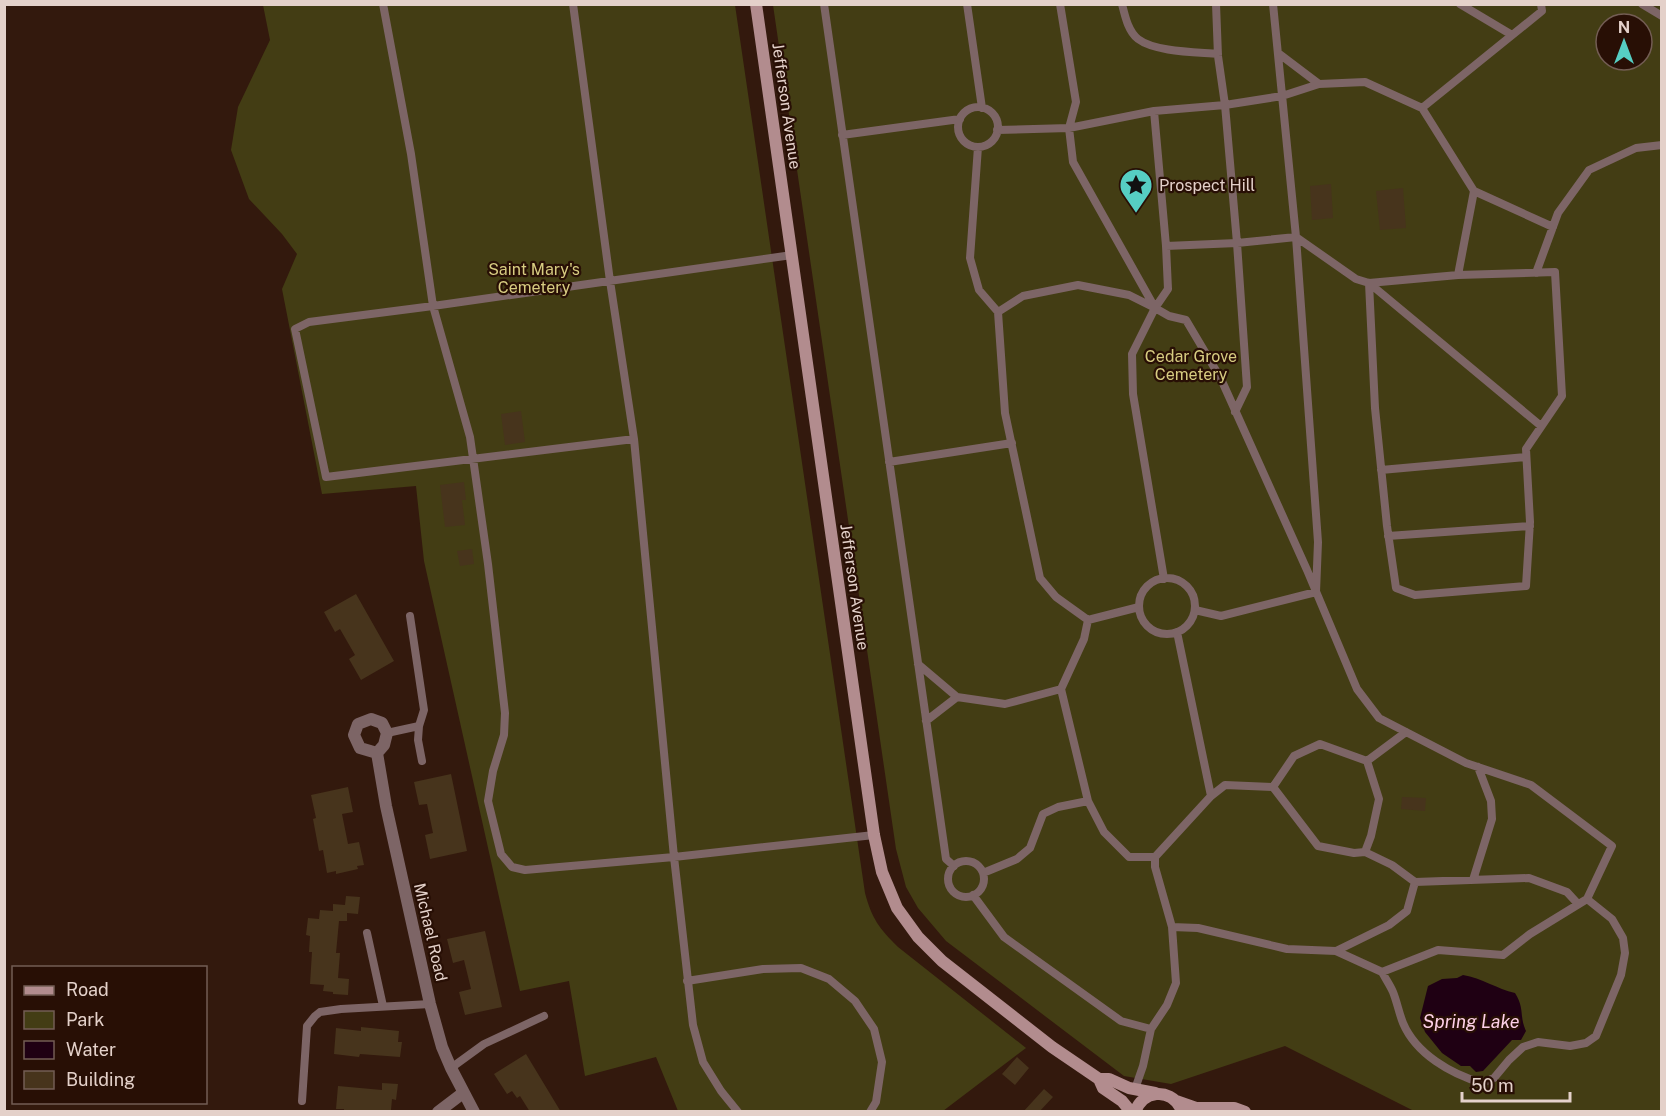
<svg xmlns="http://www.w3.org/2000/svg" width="1666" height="1116" viewBox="0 0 1666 1116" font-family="'Public Sans',sans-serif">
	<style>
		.green { fill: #433d14; fill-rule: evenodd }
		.water { fill: #1f0013 }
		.building { fill: #47341c }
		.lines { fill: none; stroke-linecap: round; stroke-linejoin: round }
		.service { stroke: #7d6566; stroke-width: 8 }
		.minor { stroke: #7d6566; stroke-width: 12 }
		.secondary { stroke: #b28c8e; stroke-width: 12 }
		.labels { text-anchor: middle; stroke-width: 4.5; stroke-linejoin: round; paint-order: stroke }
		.street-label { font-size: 16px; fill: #e4d1ca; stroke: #280f05 }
		.poi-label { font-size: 16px; fill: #e4d1ca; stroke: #280f05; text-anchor: start }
		.park-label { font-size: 16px; fill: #d7cc81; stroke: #280f05 }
		.water-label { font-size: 18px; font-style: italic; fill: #fed1e7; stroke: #280f05 }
	</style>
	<rect width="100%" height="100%" fill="#33190d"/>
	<!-- green -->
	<path class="green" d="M263,5h472l130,888c7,26 14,35 33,54l128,101 -83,63h-265l-22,-54 -71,19 -16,-95 -49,10 -96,-430 -8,-75 -94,8 -40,-205 15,-35 -15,-20 -33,-35 -18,-49 7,-43 32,-67z
		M773,5h888v1106h-247l-129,-65 -114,38 -47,-8 -178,-135 -28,-33 -12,-21 -10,-38zM1606,24h36v36h-36z"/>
	<!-- water -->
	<path class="water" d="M1463,975c19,3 34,14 52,18 10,16 4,23 11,38l-5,9h-9l-29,31 -7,1 -6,-6h-9l-19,-13 -17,-21 -5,-14 8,-32 14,-7 15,-1z"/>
	<!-- building -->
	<path class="building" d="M1331,184l2,34 -21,2 -2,-34z
		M1403,188l3,40 -26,2 -4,-39z
		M521,411l4,31 -20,3 -4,-31z
		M464,482l2,18h-4l3,25 -20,2 -5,-42z
		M472,549l2,15 -14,2 -3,-15z
		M356,594l38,67 -33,19 -12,-21 6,-4 -15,-26 -5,3 -11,-20z
		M451,774l16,77 -37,8 -5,-24 8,-2 -6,-29 -8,1 -5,-23z
		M348,787l5,25 -11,2 6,30 11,-2 5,23 -7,1 1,3 -22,5v-3l-9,2 -4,-23 -4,1 -6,-32 3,-1 -5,-23z
		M1402,797l24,1 -1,13 -24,-2z
		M346,896l14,1 -2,17 -11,-1v8h-8l-3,32h4l-2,25 11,1 -1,16 -15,-1v-2l-10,-1 1,-6 -14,-1 2,-32h-3l1,-16 -4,-1 2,-17 11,1 1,-9 13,1v-7l12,1z
		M485,931l17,76 -37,8 -6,-23 12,-3 -7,-29 -11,3 -6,-24z
		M361,1027l38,4 -1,11h4l-2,15 -40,-3 -1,3 -25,-3 2,-26 25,3z
		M526,1054l35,58h-31l-10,-16 -3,2 -5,-7 -5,3 -13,-20z
		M1017,1057l12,11 -14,17 -13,-11z
		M382,1083l16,1 -2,16 -4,-1 -1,11 -47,2v-3h-8l2,-23 44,4z
		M1044,1089l9,8 -14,15h-16z"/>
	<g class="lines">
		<!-- service -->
		<path class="service" d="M383,4l28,150 22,152 37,131 18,127 17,149 -1,22 -11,36 -5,30 13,53 11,13 13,3 149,-13 19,168 10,37 18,29 17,21
			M573,4l37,277 24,158 40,418 200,-22
			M824,4l122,855 8,7
			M967,4l15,104
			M1060,4l16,98 -7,26 4,34 82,146 14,8 17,4 35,59 86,191 50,119 22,29 87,45 65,22 81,61 -25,53 -57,35 -27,21 -65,-5 -56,22 -46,-21 -49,-2 -89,-21 -26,-1 -17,-60v-10l56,-61 -34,-164
			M1122,4c3,12 6,27 16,35 17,13 58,13 80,15
			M1216,4l2,52 7,49 -71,6 12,135 71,-3 59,-6 -23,-233
			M1460,4l52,31
			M1642,4l20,12
			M1319,84l46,-2 57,26 120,-97 -1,-7
			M958 127a20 20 0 1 1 40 0a20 20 0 1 1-40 0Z
			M1422,108l52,83 79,36
			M997,130l72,-2 85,-17
			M842,135l118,-16
			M978,147l-8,111 9,32 19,22 7,101 35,165 16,19 32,23 51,-13
			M1536,273l22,-60 31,-43 47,-22 26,-3
			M1458,275l16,-84
			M1369,283l172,143
			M998,312l25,-16 55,-11 51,10 26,13
			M1235,412l12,-25 -10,-144 -12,-138 57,-9 37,-12 -41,-31
			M634,439l-308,38 -31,-148 14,-7 124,-16 359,-51
			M889,462l123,-19
			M1381,470l145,-13
			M1388,536l142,-10
			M1139 606a28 28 0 1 1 56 0a28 28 0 1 1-56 0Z
			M1164,579l-31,-185 -1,-40 23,-46 13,-19 -2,-43
			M1195,610l26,6 95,-24 2,-50 -22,-305 60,42 13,4 6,125 12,118 9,62 19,7 111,-9 4,-64 -4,-73 36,-53 -7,-124 -97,3 -89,8
			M1088,620l-4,19 -23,50 27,112
			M918,664l39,33 48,7 56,-15
			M926,721l31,-24
			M419,726l-1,14 4,21
			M387,733l32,-7 5,-16 -14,-94
			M1367,761l39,-29
			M1211,796l14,-11 48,2 21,-31 26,-12 47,17 12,38 -8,37 -6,16 -11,1 -36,-7 -45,-59
			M948 879a18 18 0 1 1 36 0a18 18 0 1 1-36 0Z
			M983,873l34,-14 13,-11 13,-34 15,-7 30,-6 16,31 25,25h26
			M1473,880l19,-61 -1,-18 -13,-34
			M1415,882l114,-4 38,14 11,12
			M973,895l31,42 117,84 30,8
			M367,933l16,73
			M1336,951l53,-26 18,-14 8,-29 -23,-17 -27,-13
			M1382,972c3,6 8,13 11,20 4,10 6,21 10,31 13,31 48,51 79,60l12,-5 15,-18 14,-13 15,-5 32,4 16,-3 10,-7 25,-61 4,-22 -2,-15 -11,-19 -25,-20
			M687,981l76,-12 38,-1 28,11 26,22 19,28 8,33 -6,40 -6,10
			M451,1068l33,-24 60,-28
			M1135,1089l8,-23 8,-37 16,-24 9,-22 -4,-56
			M302,1101l5,-75 8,-10 5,-4 21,-3 89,-5"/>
		<!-- minor -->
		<path class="minor" d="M377,753l-17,-5 -6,-13 4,-11 13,-5 11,4 5,10 -3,12 -7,8 9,53 44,198 12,43 9,21 23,44
			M438,1112l25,-19"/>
		<!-- secondary -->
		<path class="secondary" d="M756,4l118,831 8,37 15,36 21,29 24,24 110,86 47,32 4,9 19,13 9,11
			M1099,1079h10l20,9 26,5
			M1176,1101l20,7h38l11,4
			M1135,1112c8,-22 34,-24 45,-5"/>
	</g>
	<!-- icons -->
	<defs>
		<g id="sight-pin" transform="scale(1.725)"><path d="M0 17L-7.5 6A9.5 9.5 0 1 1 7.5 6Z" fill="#56cec3" stroke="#280f05"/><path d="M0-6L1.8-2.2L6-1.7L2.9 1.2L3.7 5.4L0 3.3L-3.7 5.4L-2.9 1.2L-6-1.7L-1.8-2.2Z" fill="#111"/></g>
	</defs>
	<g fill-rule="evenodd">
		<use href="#sight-pin" x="1136" y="185"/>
	</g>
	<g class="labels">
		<!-- street labels -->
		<g class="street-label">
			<text transform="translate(787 106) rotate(82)" y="6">Jefferson Avenue</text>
			<text transform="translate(855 587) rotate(82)" y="6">Jefferson Avenue</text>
			<text transform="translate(431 932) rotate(77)" y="6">Michael Road</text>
		</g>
		<!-- poi labels -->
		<g class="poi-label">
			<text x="1159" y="191">Prospect Hill</text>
		</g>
		<!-- park labels -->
		<g class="park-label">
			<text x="534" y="275">Saint Mary's<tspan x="534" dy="18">Cemetery</tspan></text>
			<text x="1191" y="362">Cedar Grove<tspan x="1191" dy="18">Cemetery</tspan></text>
		</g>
		<!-- water labels -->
		<g class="water-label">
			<text x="1471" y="1028">Spring Lake</text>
		</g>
	</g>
	<!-- border -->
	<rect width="1666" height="1116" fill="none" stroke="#e4d1ca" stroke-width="12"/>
	<!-- legend -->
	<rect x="12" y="966" width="195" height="138" fill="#280f05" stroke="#735d54" stroke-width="1.5"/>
	<rect x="24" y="986" width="30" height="9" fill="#b28c8e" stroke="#735d54" stroke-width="1.5"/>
	<text x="66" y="996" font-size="18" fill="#e4d1ca">Road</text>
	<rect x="24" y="1011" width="30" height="18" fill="#433d14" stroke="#735d54" stroke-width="1.5"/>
	<text x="66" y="1026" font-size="18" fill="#e4d1ca">Park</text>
	<rect x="24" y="1041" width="30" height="18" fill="#1f0013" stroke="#735d54" stroke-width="1.5"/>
	<text x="66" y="1056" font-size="18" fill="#e4d1ca">Water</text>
	<rect x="24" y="1071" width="30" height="18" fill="#47341c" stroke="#735d54" stroke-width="1.5"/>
	<text x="66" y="1086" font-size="18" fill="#e4d1ca">Building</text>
	<!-- north arrow -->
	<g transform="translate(1624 42)"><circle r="28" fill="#280f05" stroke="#735d54" stroke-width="1.5"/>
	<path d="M0-4.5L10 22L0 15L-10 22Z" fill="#56cec3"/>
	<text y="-9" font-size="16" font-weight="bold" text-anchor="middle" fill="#e4d1ca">N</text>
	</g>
	<!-- scale -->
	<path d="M1462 1092v9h108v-9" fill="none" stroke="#e4d1ca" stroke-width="3"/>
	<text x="1471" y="1092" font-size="18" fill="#e4d1ca" stroke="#280f05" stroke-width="4.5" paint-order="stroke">50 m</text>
</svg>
